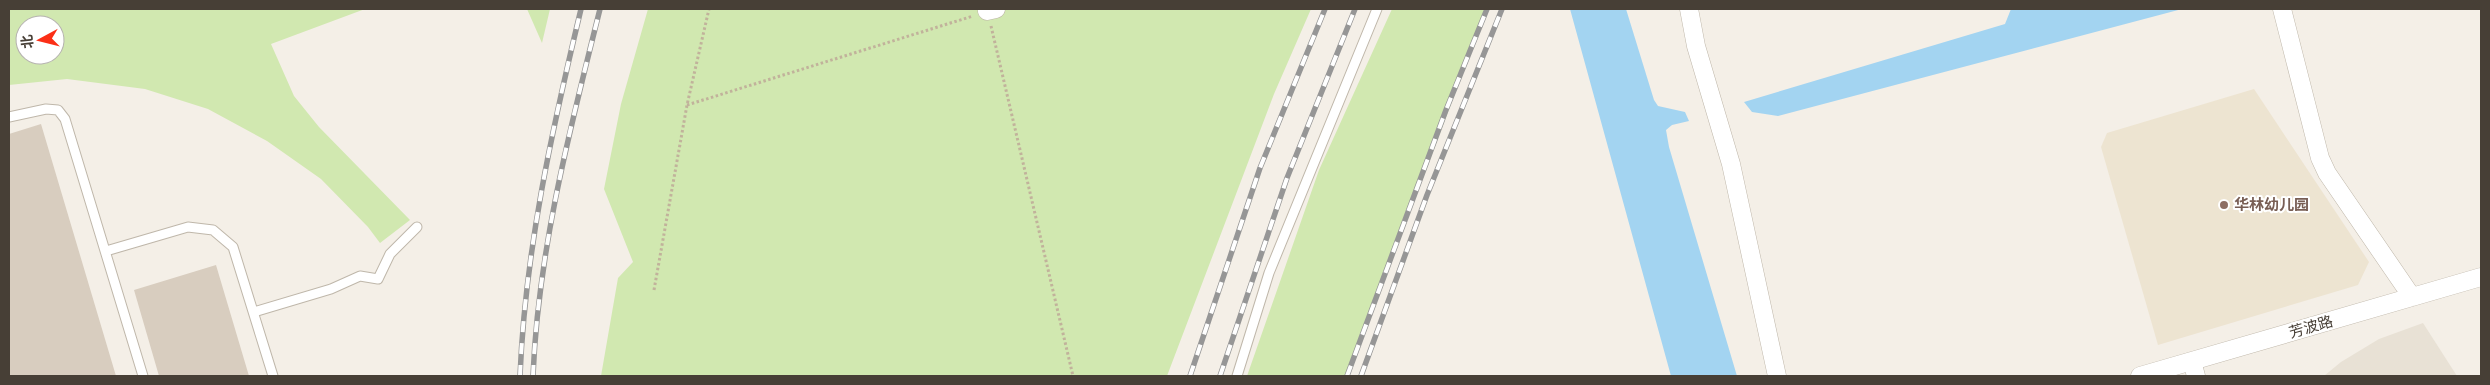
<svg xmlns="http://www.w3.org/2000/svg" width="2490" height="385" viewBox="0 0 2490 385" font-family="'Public Sans','Noto Sans SC',sans-serif">
	<style>
		.residential { fill: #e8e1d5 }
		.education { fill: #ede4d1 }
		.green { fill: #d1e8b0; fill-rule: evenodd }
		.water { fill: #a3d4f1 }
		.building { fill: #d8cdbf }
		.lines { fill: none; stroke-linecap: round; stroke-linejoin: round }
		.service-casing { stroke: #bfb7aa; stroke-width: 11 }
		.minor-casing { stroke: #bfb7aa; stroke-width: 19 }
		.path { stroke: #c1b29b; stroke-width: 3; stroke-dasharray: 2.5 2.5; stroke-linecap: butt }
		.service { stroke: #fff; stroke-width: 9 }
		.minor { stroke: #fff; stroke-width: 18 }
		.rail-casing { stroke: #969696; stroke-width: 5.5 }
		.rail { stroke: #fff; stroke-width: 4; stroke-dasharray: 11; stroke-linecap: butt }
		.education-dot { fill: #8d6e63; stroke: #fff; stroke-width: 2 }
		.labels { text-anchor: middle; stroke-width: 4; stroke-linejoin: round; paint-order: stroke }
		.education-label { font-size: 15px; font-weight: bold; fill: #785e54; stroke: #fff; text-anchor: start }
		.street-label { font-size: 15px; fill: #473f36; stroke: #fff }
	</style>
	<rect width="100%" height="100%" fill="#f4efe7"/>
	<!-- residential -->
	<path class="residential" d="M2423,323l34,53h-133l17,-14 38,-23z"/>
	<!-- education -->
	<path class="education" d="M2254,89l115,173 -11,23 -200,60 -57,-198 6,-14z"/>
	<!-- green -->
	<path class="green" d="M9,9h356l-94,35 23,52 25,31 91,93 -30,23 -12,-16 -47,-48 -54,-38 -59,-32 -63,-20 -78,-10 -58,6zM25,25h30v30h-30z
		M527,9h23l-8,34z
		M648,9h663l-37,85 -107,282h-566l17,-98 15,-16 -29,-73 17,-85z
		M1392,9h95l-139,367h-101l72,-206z"/>
	<!-- water -->
	<path class="water" d="M1570,9h56l28,91 4,6 27,6 4,9 -17,4 -6,5 3,17 68,229h-66z
		M2011,9h171l-404,107 -26,-4 -8,-10 261,-78z"/>
	<!-- building -->
	<path class="building" d="M41,124l75,252h-107v-242z
		M216,265l33,111h-90l-25,-86z"/>
	<g class="lines">
		<!-- service casing -->
		<g class="service-casing">
			<path id="service" d="M9,117l37,-8 12,1 7,9 78,257
				M106,251l82,-24 25,3 20,17 40,129
				M254,312l77,-23 29,-13 18,3 12,-25 27,-27
				M1237,376l32,-103 108,-264"/>
		</g>
		<!-- minor casing -->
		<g class="minor-casing">
			<path id="minor" d="M1689,9l7,37 35,118 46,212
				M2282,9l38,149 7,15 85,124
				M987,11l9,-2
				M2192,361l4,15
				M2140,376l341,-99"/>
		</g>
		<!-- path -->
		<path class="path" d="M991,26l82,350
			M687,105l286,-89
			M654,290l33,-185 22,-96"/>
		<!-- service -->
		<use href="#service" class="service"/>
		<!-- minor -->
		<use href="#minor" class="minor"/>
		<!-- rail casing -->
		<g class="rail-casing">
			<path id="rail" d="M520,376c5,-125 32,-246 61,-367
				M533,376c5,-125 37,-247 67,-367
				M1190,376l70,-208 65,-159
				M1220,376l67,-198 68,-169
				M1347,376l99,-266 41,-101
				M1361,376l66,-181 75,-186"/>
		</g>
		<!-- rail -->
		<use href="#rail" class="rail"/>
	</g>
	<!-- markers -->
	<circle class="education-dot" cx="2224" cy="205" r="5"/>
	<g class="labels">
		<!-- education labels -->
		<g class="education-label">
			<text x="2234" y="210">华林幼儿园</text>
		</g>
		<!-- street labels -->
		<g class="street-label">
			<text transform="translate(2311 327) rotate(-16)" y="5">芳波路</text>
		</g>
	</g>
	<!-- border -->
	<rect width="2490" height="385" fill="none" stroke="#473f36" stroke-width="20"/>
	<!-- north arrow -->
	<g transform="translate(40 40) rotate(263)"><circle r="24" fill="#ffffff" stroke="#b5b2af"/>
	<path d="M0-4L9 19L0 12L-9 19Z" fill="#fb2f17"/>
	<text y="-8" font-size="14" font-weight="bold" text-anchor="middle" fill="#473f36">北</text>
	</g>
</svg>
